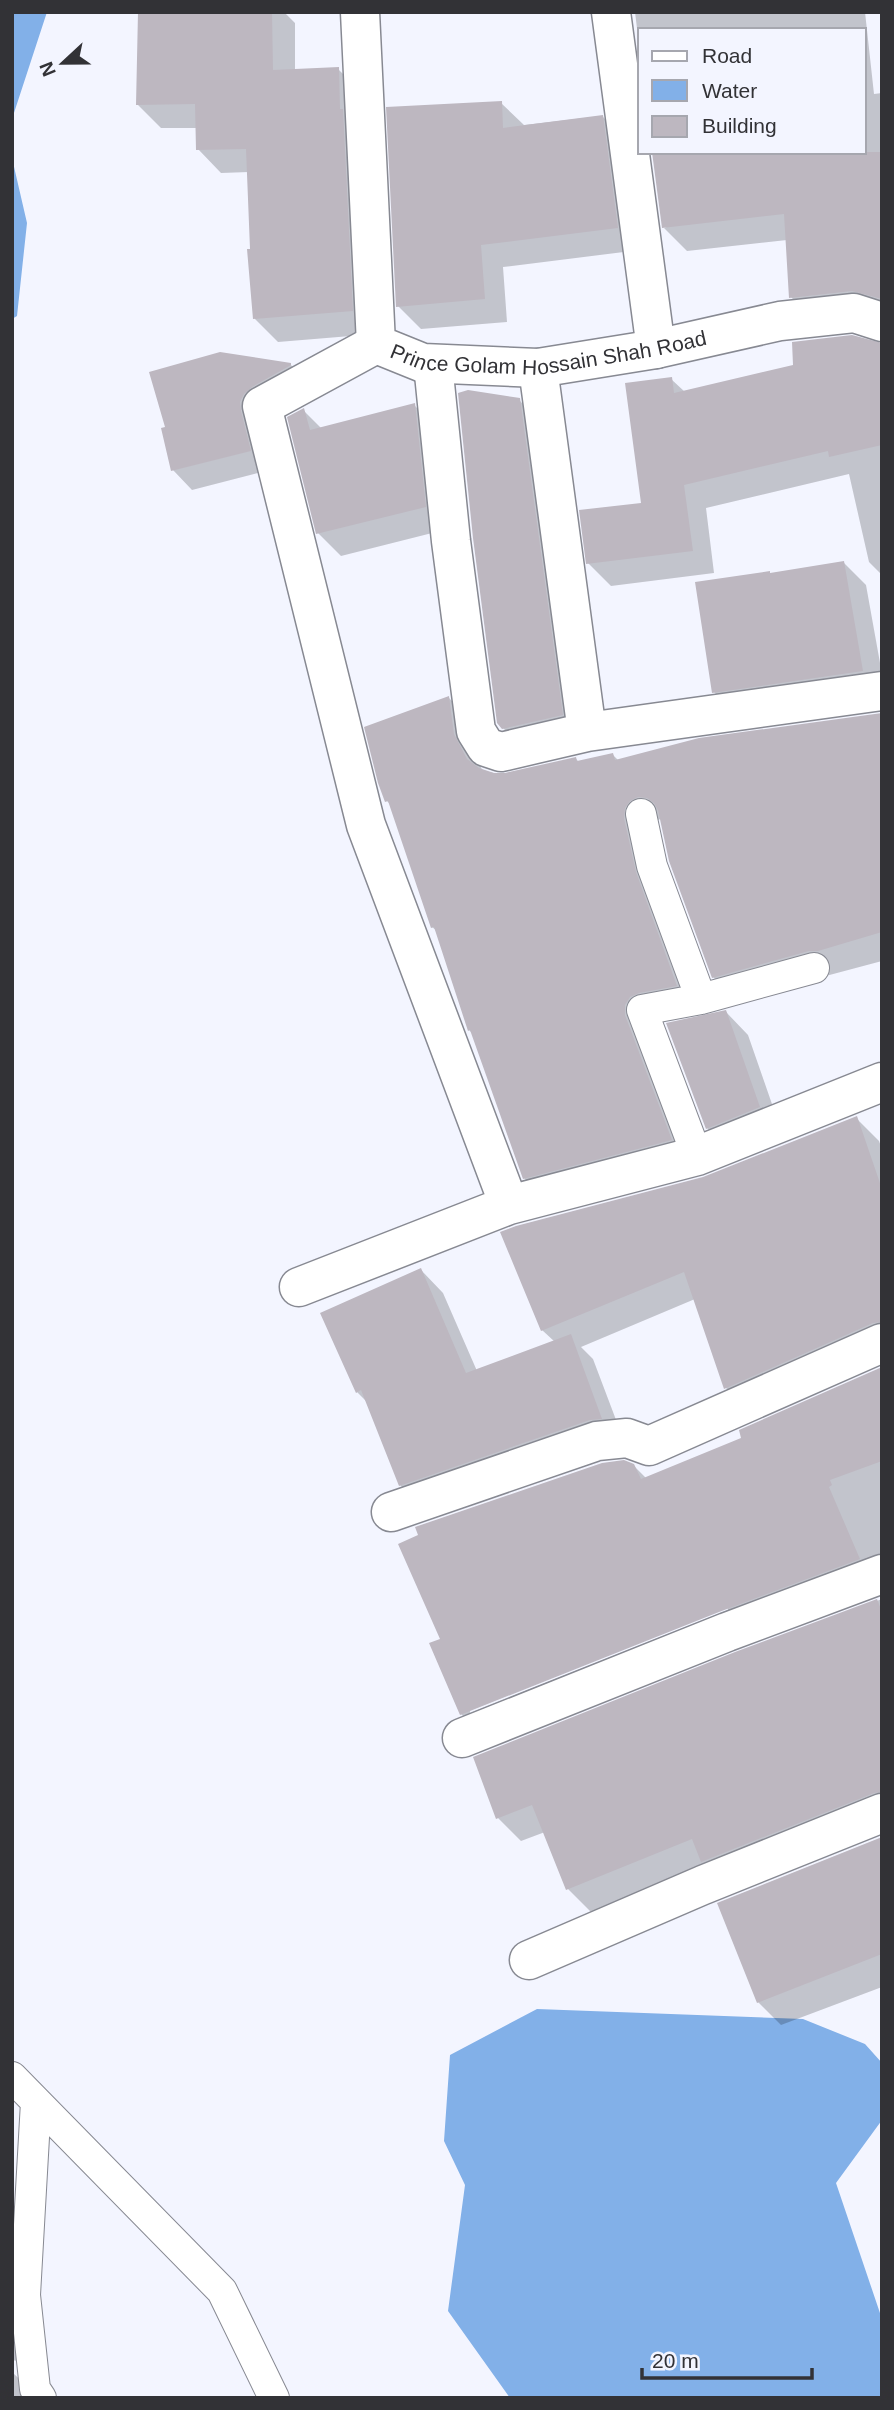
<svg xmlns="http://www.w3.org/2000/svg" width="894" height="2410" viewBox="0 0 894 2410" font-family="Helvetica,sans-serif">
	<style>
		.water { fill: #82b0e8 }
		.shadow { fill: #0003; fill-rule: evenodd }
		.building { fill: #bdb7c0 }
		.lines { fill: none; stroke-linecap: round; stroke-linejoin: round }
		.service-casing { stroke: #878992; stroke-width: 32 }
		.minor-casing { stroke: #878992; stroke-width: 41 }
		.tertiary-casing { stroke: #878992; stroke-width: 41 }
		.service { stroke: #fff; stroke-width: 30 }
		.minor { stroke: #fff; stroke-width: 38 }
		.tertiary { stroke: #fff; stroke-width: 38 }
		.labels { text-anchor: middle; stroke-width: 6; stroke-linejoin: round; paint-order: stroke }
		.street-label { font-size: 21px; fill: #323236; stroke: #f3f5ff }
	</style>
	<rect width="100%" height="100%" fill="#f3f5ff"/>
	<!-- water -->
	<path class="water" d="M12,12h35l-35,107z
		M12,158l15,65 -10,93 -5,3z
		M537,2009l266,10 62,25 17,19v57l-46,63 46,136v79h-372l-62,-87 17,-126 -21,-44 6,-86z"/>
	<!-- shadow -->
	<path class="shadow" d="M140,12h144l11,11v48l43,-2 24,24 13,241 -97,8 -23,-23 -6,-147 -28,1 -23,-24 -1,-21h-36l-23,-23z
		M635,12h230l9,82 8,-1v222l-68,6 -23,-24 -4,-57 -100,11 -23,-23 200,-76v-122h-224v23z
		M501,103l23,22 78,-9 23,23 15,111 -137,17 4,55 -86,7 -23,-23z
		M882,345v230l-13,-13 -20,-88 -143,34 8,65 -103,13 -23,-23 55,-58 28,-126 14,13z
		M220,353l70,11 19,20 -38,21 -2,65 -77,20 -19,-20z
		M519,400l23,23 43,315 -59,13 -23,-23z
		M414,405l23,23 11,101 -107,27 -23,-23 -15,-123 19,19z
		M843,562l23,23 16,89 -145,41 -23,-23 57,-117z
		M449,698l22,23 5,38 7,12 22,4 71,-16 3,3 34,-7 6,6 263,-46v246l-146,39 -23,-23 -51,-159 -11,6 48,184 -46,11 41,143 -147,39 -23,-23 -51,-144 -4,-4 -32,-99 -5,-4 -41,-122 -4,-4z
		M726,1012l22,23 33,95 -51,21 -23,-23z
		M856,1118l23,23 3,8v203l-133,59 -23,-23 -31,-89 -114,48 12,12 31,82 -201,67 -23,-23 -33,-83 -10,-10 64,-122 22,23 34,78 78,-29 -13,-12 161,-151z
		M882,1369v213l-397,155 -24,-23 -19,-74 191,-175 13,13 98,-39zM727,1607l1,3 -258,103v-4z
		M882,1599v222l-176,44 -115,47 -23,-23 -23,-57 -24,9 -23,-23 238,-164z
		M882,1838v149l-101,38 -23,-23z
		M12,2214l23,23 -1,127 -22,-4z
		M12,2372l26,25v1h-26z"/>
	<!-- building -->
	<path class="building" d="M138,12h134l1,58 66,-3 1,42h3l10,202 -100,8 -6,-70h3l-4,-100 -50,1 -1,-46 -59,1z
		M502,101l1,27 100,-13 15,113 -137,17 4,54 -89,8 -10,-200z
		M652,152h230v147l-30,-8 -63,7 -5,-84 -122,14z
		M852,335l30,8v102l-53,12 -1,-6 -144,34 9,66 -107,13 -7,-54 62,-7 -16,-120 47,-6 2,16 119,-28 -1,-23z
		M220,352l71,11v2l-39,22 -8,7 -4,8 1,9 10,40 -80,20 -10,-43 4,-1 -16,-55z
		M468,390l52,8 43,317 -61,14 -5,-6 -24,-185 -15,-145z
		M415,403l11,104 -110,27 -29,-117 17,-9 6,22z
		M844,561l19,110 -151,22 -17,-111 75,-11v2z
		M449,696l5,38 13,25 12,9 15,5h11l71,-16 1,4 36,-8 2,7 84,-22 183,-25v219l-64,19h-9l-97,27 -43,-117 -11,-51 -4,-7 -7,-5 -9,-1 -8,4 -5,7 -1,10 12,54 41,114 -38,7 -9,4 -5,8v10l47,125 -149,39 -53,-149 -2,1 -34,-104 -3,1 -43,-127 -3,1 -7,-19 -14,-56z
		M726,1010l34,97 -54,22 -40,-106z
		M857,1116l25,73v133l-9,1 -149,66 -40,-117 -143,59 -41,-99 16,-6 187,-49z
		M421,1268l45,105 105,-39 31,85 -12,1 -191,66 -38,-96 -5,3 -36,-80z
		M882,1367v94l-52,19 2,5 -3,2 31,72 -141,53 -259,103 -31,-72 11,-4 -42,-95 20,-9 -3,-8 187,-64 22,-3 10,4 7,15 100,-41 -2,-8z
		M877,1599l5,13v180l-8,1 -173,69 -9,-23 -126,51 -34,-85 -36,14 -23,-62 262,-105z
		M882,1837v117l-125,49 -40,-100z"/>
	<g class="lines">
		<!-- service casing -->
		<g class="service-casing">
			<path id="service" d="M641,814l11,52 49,133
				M697,1156l-55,-146 59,-11 113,-31
				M12,2077l210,214 52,107
				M36,2102l-11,193 10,94 6,9"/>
		</g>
		<!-- minor casing -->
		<g class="minor-casing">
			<path id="minor" d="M611,12l45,337
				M376,344l-114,62 104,419 143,380
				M433,364l18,177 25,190 10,16 15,5 86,-20 295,-41
				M538,368l49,364
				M299,1287l210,-82 188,-49 185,-74
				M391,1512l206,-71 30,-3 22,8 233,-103
				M462,1738l265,-106 155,-58
				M529,1960l174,-75 179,-72"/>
		</g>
		<!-- tertiary casing -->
		<g class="tertiary-casing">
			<g id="tertiary">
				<path id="s1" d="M360,12l16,332 47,19 115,5 118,-19 124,-28 74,-8 28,9"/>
			</g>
		</g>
		<!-- service -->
		<use href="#service" class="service"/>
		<!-- minor -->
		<use href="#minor" class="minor"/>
		<!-- tertiary -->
		<use href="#tertiary" class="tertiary"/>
	</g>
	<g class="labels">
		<!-- street labels -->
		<g class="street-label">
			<text dy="7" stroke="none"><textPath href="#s1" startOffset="509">Prince Golam Hossain Shah Road</textPath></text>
		</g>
	</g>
	<!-- border -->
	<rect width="894" height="2410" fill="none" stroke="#323236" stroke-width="28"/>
	<!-- legend -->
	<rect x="638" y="28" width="228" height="126" fill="#f3f5ff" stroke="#a6a7af" stroke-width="2"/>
	<rect x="652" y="51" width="35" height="10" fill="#ffffff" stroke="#a6a7af" stroke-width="2"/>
	<text x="702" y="63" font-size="21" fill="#323236">Road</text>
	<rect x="652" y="80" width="35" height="21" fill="#82b0e8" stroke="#a6a7af" stroke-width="2"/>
	<text x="702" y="98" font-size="21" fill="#323236">Water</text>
	<rect x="652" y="116" width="35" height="21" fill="#bdb7c0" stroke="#a6a7af" stroke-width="2"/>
	<text x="702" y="133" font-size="21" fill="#323236">Building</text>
	<!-- north arrow -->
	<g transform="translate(63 63) rotate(248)" stroke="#f3f5ff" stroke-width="5" paint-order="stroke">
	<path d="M0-5L12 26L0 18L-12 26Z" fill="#323236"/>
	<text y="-10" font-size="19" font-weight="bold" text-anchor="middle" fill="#323236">N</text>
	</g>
	<!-- scale -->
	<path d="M642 2368v10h170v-10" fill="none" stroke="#323236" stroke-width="3.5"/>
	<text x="652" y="2368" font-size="21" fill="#323236" stroke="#f3f5ff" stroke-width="5" paint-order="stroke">20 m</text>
</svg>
